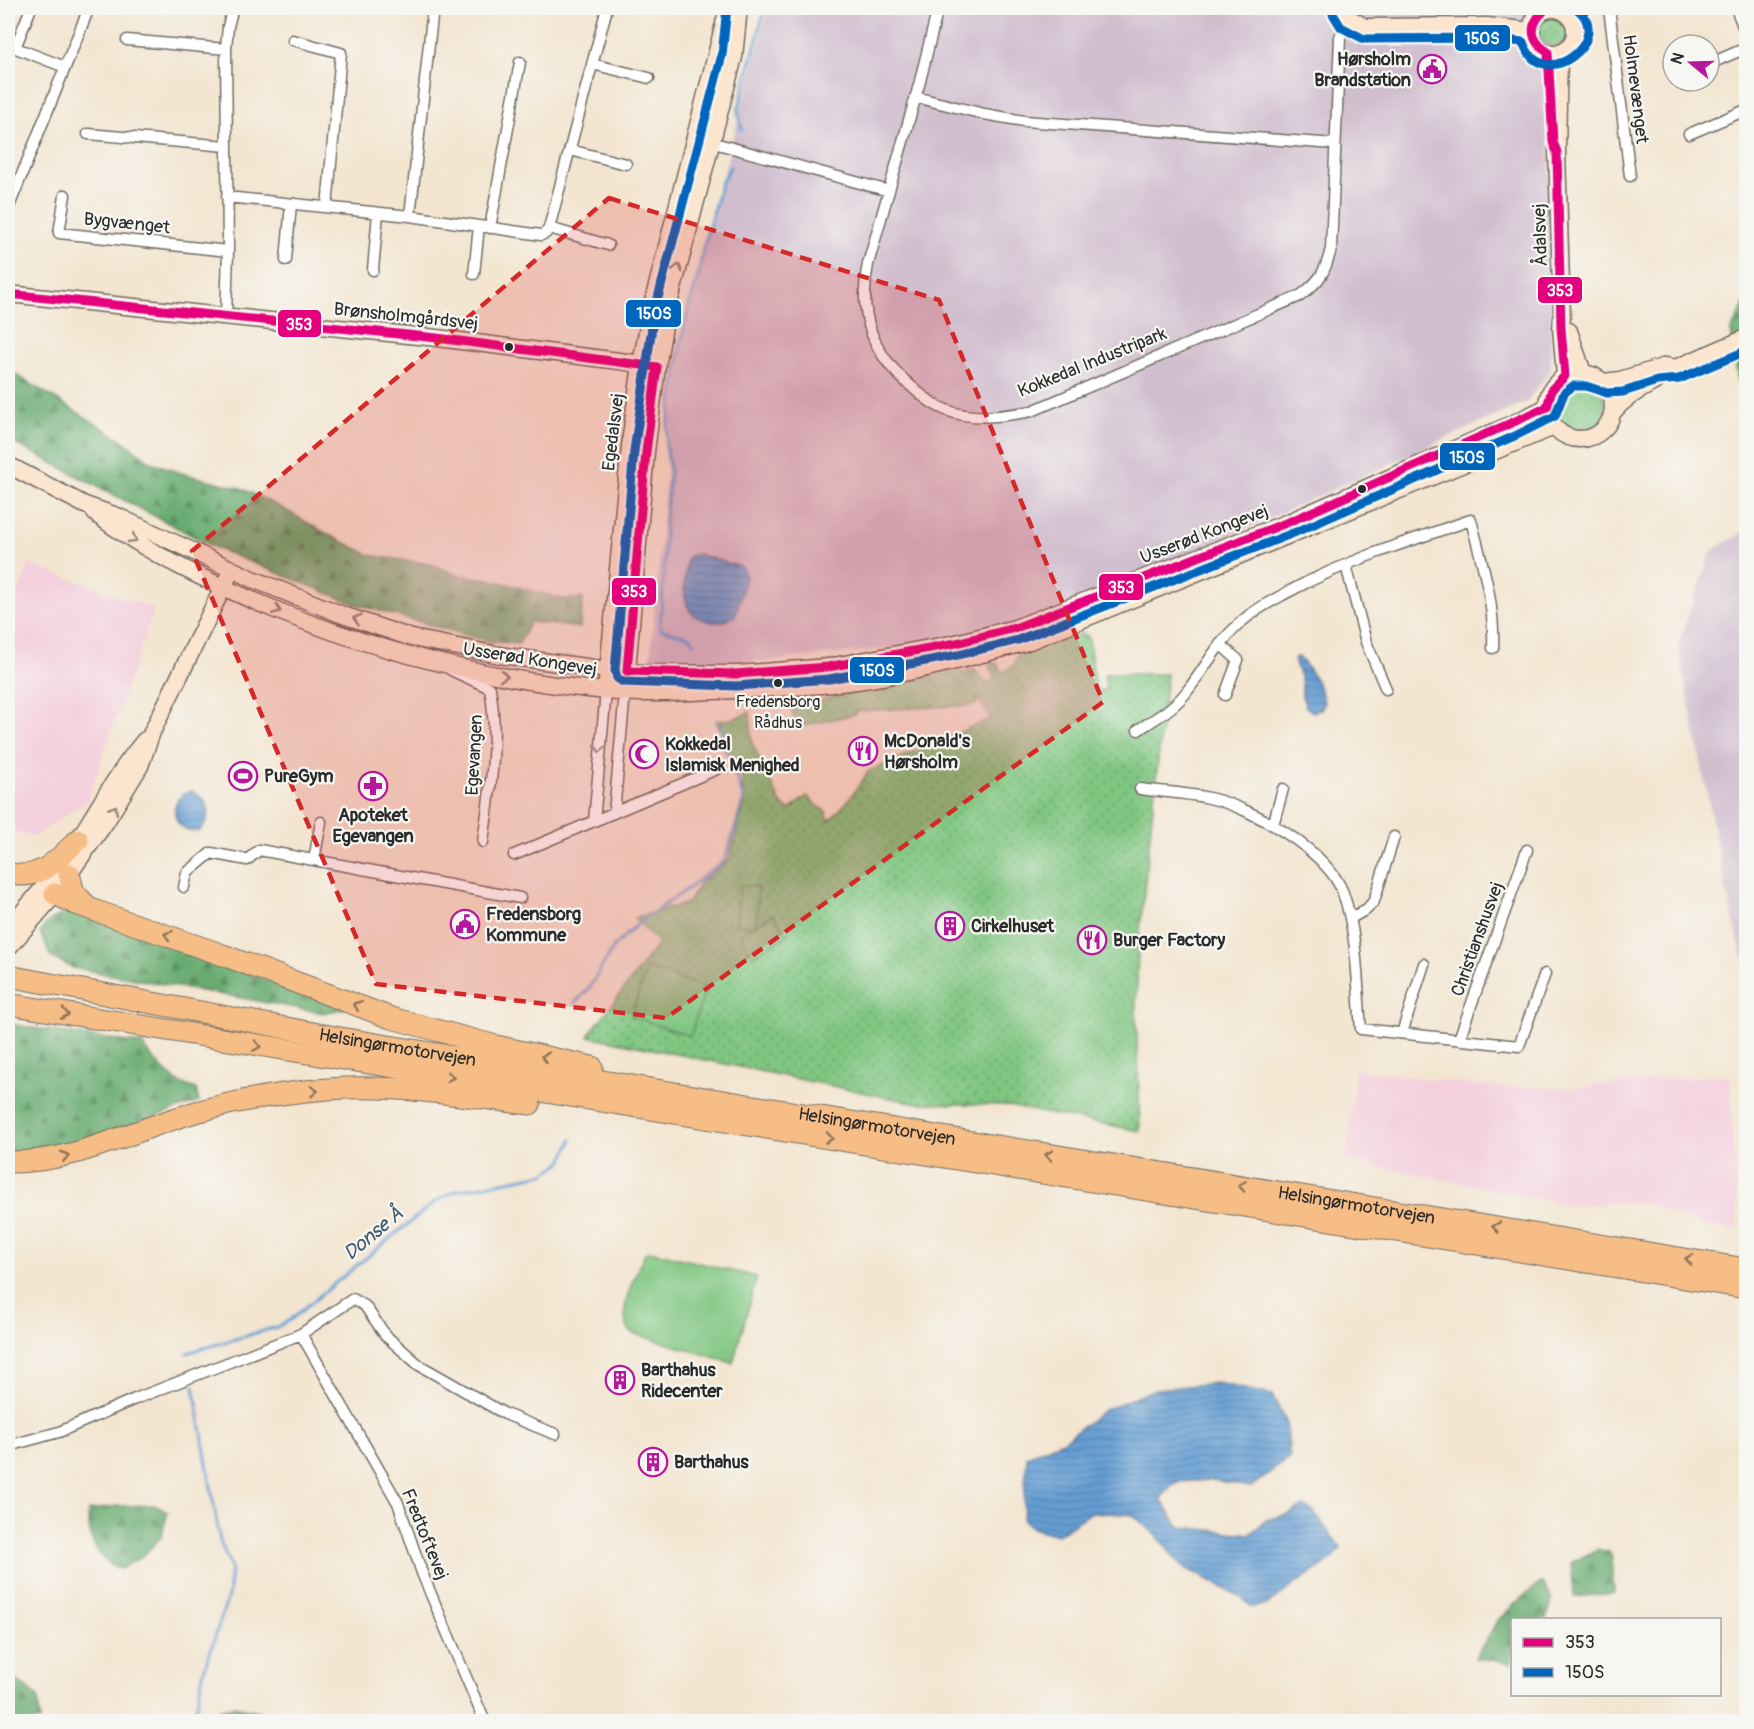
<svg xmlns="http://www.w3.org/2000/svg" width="1754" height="1729" viewBox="0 0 1754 1729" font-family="Pangolin,sans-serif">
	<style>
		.built { fill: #f4cfdd }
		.industrial { fill: #d0bdcd }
		.green { fill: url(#green-dots); stroke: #567856; stroke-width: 1.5 }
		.forest { fill: url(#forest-firs); stroke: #4a6b4d; stroke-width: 1.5 }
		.pitch { fill: #80c681; stroke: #567856; stroke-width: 1.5 }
		.water { fill: url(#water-rules); stroke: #486480; stroke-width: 1.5 }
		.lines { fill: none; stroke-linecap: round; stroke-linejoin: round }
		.stream { stroke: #659ed4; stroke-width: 3 }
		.street-casing { stroke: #716c65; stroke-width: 13 }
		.secondary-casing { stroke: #716c65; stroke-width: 19 }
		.highway-casing { stroke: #716c65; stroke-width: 23 }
		.street { stroke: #fff; stroke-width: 10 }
		.secondary { stroke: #fbe5cf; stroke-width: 16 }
		.highway { stroke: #f6be86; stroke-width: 21 }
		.bus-1-casing { stroke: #f6f6f2; stroke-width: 14 }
		.bus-2-casing { stroke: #f6f6f2; stroke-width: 14 }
		.bus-1 { stroke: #e5007d; stroke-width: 9 }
		.bus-2 { stroke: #0065bd; stroke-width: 9 }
		.oneway { stroke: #93887d }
		.oneway2 { stroke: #a0a0a0 }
		.oneway3 { stroke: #907458 }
		.marked { fill: #d62828; fill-opacity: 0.2; stroke: #d62828; stroke-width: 4.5; stroke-dasharray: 12 8; stroke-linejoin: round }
		.bus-dot { fill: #2b2b2b; stroke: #f6f6f2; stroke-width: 2 }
		.labels { text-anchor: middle; stroke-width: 4.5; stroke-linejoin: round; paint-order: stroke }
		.bus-label { font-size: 16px; fill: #2b2b2b; stroke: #f6f6f2 }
		.poi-label { font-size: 18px; font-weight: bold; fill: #2b2b2b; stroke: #f6f6f2; text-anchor: start }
		.street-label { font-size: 18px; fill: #2b2b2b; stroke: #f6f6f2 }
		.water-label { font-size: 20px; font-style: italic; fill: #42596f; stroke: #f6f6f2 }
		.line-badge { stroke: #f6f6f2; stroke-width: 2 }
		.badge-label { font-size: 16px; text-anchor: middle; font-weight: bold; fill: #fff }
	</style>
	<defs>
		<pattern id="green-dots" width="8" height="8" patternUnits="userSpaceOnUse" patternTransform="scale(1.5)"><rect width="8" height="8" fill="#80c681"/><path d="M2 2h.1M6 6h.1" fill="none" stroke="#69a16a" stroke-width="1.8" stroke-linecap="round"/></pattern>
		<pattern id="forest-firs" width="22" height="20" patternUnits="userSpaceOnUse" patternTransform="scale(1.5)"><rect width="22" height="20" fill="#68ab6f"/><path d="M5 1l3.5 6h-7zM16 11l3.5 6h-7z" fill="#568b5b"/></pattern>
		<pattern id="water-rules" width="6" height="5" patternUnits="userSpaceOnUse" patternTransform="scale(1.5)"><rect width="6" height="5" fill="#659ed4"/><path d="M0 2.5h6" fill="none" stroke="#5381ac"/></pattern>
	</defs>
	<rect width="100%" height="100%" fill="#f6f6f2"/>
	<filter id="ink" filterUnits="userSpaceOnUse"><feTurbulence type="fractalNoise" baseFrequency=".0167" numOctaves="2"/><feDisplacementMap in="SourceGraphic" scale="12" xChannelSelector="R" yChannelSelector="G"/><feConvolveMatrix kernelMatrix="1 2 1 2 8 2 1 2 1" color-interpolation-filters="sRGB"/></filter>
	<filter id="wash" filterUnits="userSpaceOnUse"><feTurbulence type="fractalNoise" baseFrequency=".008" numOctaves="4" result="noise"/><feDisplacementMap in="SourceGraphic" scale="24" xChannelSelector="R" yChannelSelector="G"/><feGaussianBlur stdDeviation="1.35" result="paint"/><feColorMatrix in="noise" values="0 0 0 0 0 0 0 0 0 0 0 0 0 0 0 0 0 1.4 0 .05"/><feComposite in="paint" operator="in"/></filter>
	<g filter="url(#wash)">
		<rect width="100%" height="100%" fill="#f3e5d0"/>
		<!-- built -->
		<path class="built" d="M29,564l125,45 -67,192 -53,35 -26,-5v-210z
			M1355,1069l125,17 87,2 163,-14 8,156 -35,-4 -60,-24 -74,3 -223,-45z"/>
		<!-- industrial -->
		<path class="industrial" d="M768,8h781l2,362 -25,32 -439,199 -141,42 -182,18 -114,-1 28,-317z
			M1746,531v439l-21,-84 -47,-241 34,-95z"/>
		<!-- green -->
		<path class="green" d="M1539 31a15 15 0 1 1 30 0a15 15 0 1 1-30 0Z
			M1553 406a26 26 0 1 1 52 0a26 26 0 1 1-52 0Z
			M1084,633v5l4,-2 8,54h10l-2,-16h63l-29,276 -2,58 4,123 -137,-26 -88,-2 -327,-67 71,-93 -25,-25 54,-15 12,-20 29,-23 15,-56 -2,-25 -26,-58 16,-2 18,-7 2,31 29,61 8,6 18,-14 8,8 11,8 3,9 18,-19 22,-31 122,-52 -13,-21 -2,7 -119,6 -1,3 -59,13 -6,-18 53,-15 115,-23 9,2 7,14h3l-10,-18 7,1 11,14 9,-6 -6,-12 2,-4 6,2 6,9 12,-9 1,-6 4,-4z"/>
		<!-- forest -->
		<path class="forest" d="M1746,300v137l-15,-106z
			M8,370l113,69 30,23 33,12 57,14 41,20 49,28 39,19 61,9 26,11 31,4 75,20 20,-1 -3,30 -50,-6 -11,22 -28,-2 -136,-38 -137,-55 -210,-109z
			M73,911l272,97 -21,5 -251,-45 -22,-11 -11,-24c7,-14 19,-18 33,-22z
			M8,1024l134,20c17,22 27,37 54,45l3,13 -135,45 -56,7z
			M154,1505l14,7 -7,25 -18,19 -22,13c-26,-7 -33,-34 -33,-58l28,-5z
			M1597,1549l12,3 3,6 2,35 -40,4 -3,-34z
			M1542,1582c12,16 12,19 4,37l-34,1v43l-37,-5 24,-39 24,-23z
			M8,1678l7,1 23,18 2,24h-32z
			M234,1706l24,5 28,10h-83l1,-7z"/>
		<!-- pitch -->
		<path class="pitch" d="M740,886l18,1 -2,38 17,-11 14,21 -34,21 -13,-21 15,-9 -19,-2z
			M647,968l59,20 -16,48 -59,-20z
			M650,1251l107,26 -24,86 -101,-30c-19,-19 4,-58 13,-80z"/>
		<!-- water -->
		<path class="water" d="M697,554l45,13 4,10 -11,39c-8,5 -17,8 -27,5 -3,-2 -10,-3 -13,-5 -16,-13 -10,-42 -7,-59z
			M1296,657h3c11,13 24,30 25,47l-3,5 -8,3 -7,-5 -4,-11v-14l-8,-22z
			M191,791c20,9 22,23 9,40 -27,5 -36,-33 -9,-40z
			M1217,1383l55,12 14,26 4,36 -39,30 -38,-7 -37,2 -16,17 20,28 70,7 16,-14 23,-6 15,-8 9,5 28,37 -11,13 -25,16 -38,28 -15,2 -11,-10 -60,-31 -24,-30 -24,-21 -41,-3 -35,23 -25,-7 -9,-8 4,-64 38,-16 39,-30 52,-21z"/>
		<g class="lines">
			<!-- stream -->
			<path class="stream" d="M742,130l-4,-19 27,-103
				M694,643l-3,-6 -31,-8 4,-58 1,-53 5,-45 -4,-27 2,-20 13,-82 8,-38 9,-29 5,-28 18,-66 9,-16
				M719,720l7,33
				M575,1003l15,-16 25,-42 26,-24 45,-31 39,-30 19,-61 -9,-26
				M187,1353l90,-26 13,-7 146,-119 20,-10 88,-17 18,-12 10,-22
				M193,1722l10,-48 25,-77 3,-29 -11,-27 -26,-155"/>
		</g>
	</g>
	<g filter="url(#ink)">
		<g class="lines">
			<!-- street casing -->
			<g class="street-casing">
				<path id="street" d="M938,8l-19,77 -51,179c-10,51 4,90 44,123 10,9 21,18 34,23 28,11 58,6 86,1l268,-115c20,-15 25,-23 31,-47l9,-212 9,-19
					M1609,8l21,168
					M1736,8l10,26
					M127,40l99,9
					M293,40l48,13 -14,154
					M8,45l57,22
					M15,48l16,-40
					M592,64l57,14
					M1709,64l37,-16
					M915,97l69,17 40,7 311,23
					M88,134l139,12
					M1689,134l57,-24
					M707,141l182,50
					M570,150l56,14
					M65,195l-6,38 169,18
					M227,197l183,19 131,19 5,-2 3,-5 58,-220
					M8,209l81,-201
					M410,216l22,-199
					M490,228l30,-166
					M549,228l59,17
					M286,260l5,-56
					M373,270l5,-57
					M474,274l5,-48
					M226,317l2,-66 -2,-202 2,-23 5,-18
					M1346,565l20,77 20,47
					M1220,644l18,16 -13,35
					M451,670l39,18c9,51 0,103 -7,154
					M1138,730c18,-12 37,-22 50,-40 17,-22 29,-46 50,-65 14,-14 32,-23 50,-33 58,-31 120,-51 183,-72 11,43 24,83 22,128
					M1140,789c23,3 46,4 69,9 42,9 119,53 134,95 15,42 14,91 18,136l158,17 26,-72
					M614,813l11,-121
					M594,821l12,-130
					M1273,825l10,-36
					M514,855l203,-86
					M314,860l7,-38
					M184,887l3,-14 24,-20 36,7 12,-10 261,48
					M1351,918l16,-9 7,-8 20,-64
					M1402,1033l22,-69
					M1459,1039l68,-189
					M301,1334l97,169 24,70 63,149
					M8,1446l51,-14 76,-33 166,-65 52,-35 12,7 21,30 33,29 86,49 50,20"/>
			</g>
			<!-- secondary casing -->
			<g class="secondary-casing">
				<path id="secondary" d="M1343,8l6,10 16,9 122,-1 45,5
					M1531 31a22 22 0 1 1 44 0a22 22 0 1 1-44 0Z
					M1559,52l-2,100 5,165 -1,11 4,48
					M8,294l429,44 214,27
					M1569,331l14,42
					M1547 406a33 33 0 1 1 66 0a33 33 0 1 1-66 0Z
					M1603,382l17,-2 46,-14 5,1
					M1613,412c17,-21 42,-27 62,-44l71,-30
					M8,465l77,40 32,11 138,64 88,35 69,23 87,17 109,15 35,3 93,1 92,-7 128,-24 59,-15 276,-107 221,-97 35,-17
					M95,513c52,41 120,72 181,97 105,43 218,70 331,81 41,4 85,1 127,-1 45,-2 91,-4 136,-11 53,-8 105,-23 157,-37l527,-215
					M607,681l24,-245 10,-72 11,-59 76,-297
					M626,682l20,-230 11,-85 9,-52 68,-258 5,-49
					M8,929c19,-22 38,-43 55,-67 29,-40 50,-85 82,-122
					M8,948l47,-54 50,-71 35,-57 12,-34 76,-155"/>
			</g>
			<!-- highway casing -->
			<g class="highway-casing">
				<g id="highway">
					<path d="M8,873c31,9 49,-13 70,-33"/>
					<path d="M69,874l5,19 13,13"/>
					<path d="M55,894l21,10 147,51 168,63 105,28 96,21"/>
					<path id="s1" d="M8,976l332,62 1406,231"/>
					<path d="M8,1004l1738,284"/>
					<path d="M8,1162c67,1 124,-32 188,-50 55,-15 123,-26 180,-24 51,1 103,10 154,16"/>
				</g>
			</g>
			<!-- street -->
			<use href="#street" class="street"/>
			<!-- secondary -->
			<use href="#secondary" class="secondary"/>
			<!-- highway -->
			<use href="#highway" class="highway"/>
			<!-- bus-1 casing -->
			<g class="bus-1-casing">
				<path id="bus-1" d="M8,294l429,44 220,29 -11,85 -19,219 109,3 92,-7 128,-24 59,-15 276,-107 256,-114 5,-18 13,-13 -4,-48 -4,-176 -4,-10 -5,-90c-12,-7 -20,-19 -11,-33 2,-4 7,-7 9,-11"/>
			</g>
			<!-- bus-2 casing -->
			<g class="bus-2-casing">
				<path id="bus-2" d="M727,8l-5,47 -68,258 -20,138 -19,219 2,8 6,4 113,4 93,-7 129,-24 60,-15 278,-108 221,-97 38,-19 9,-23 9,-7h13l21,7 16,-1 34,-11 22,-2 67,-28
					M1333,14l8,13 23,12 122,-1 37,4c19,55 94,-4 53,-34"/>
			</g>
			<!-- bus-1 -->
			<use href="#bus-1" class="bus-1"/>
			<!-- bus-2 -->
			<use href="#bus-2" class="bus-2"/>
		</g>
		<!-- one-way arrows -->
		<defs><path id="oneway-chevron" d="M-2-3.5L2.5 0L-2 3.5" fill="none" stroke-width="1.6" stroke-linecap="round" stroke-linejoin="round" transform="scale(1.5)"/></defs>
		<g class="oneway">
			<use href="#oneway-chevron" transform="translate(678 268) rotate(-75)"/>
			<use href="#oneway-chevron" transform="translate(133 539) rotate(30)"/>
			<use href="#oneway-chevron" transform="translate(277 610) rotate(22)"/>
			<use href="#oneway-chevron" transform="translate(357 619) rotate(-162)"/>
			<use href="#oneway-chevron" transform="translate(504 676) rotate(8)"/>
			<use href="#oneway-chevron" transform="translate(114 809) rotate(-58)"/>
		</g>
		<use class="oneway2" href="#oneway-chevron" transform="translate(600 749) rotate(96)"/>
		<g class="oneway3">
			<use href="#oneway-chevron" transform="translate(168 935) rotate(-160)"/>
			<use href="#oneway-chevron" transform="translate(357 1005) rotate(-159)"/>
			<use href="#oneway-chevron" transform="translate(65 1014) rotate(10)"/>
			<use href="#oneway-chevron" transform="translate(257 1046) rotate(9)"/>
			<use href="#oneway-chevron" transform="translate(545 1057) rotate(-168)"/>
			<use href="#oneway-chevron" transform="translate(450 1077) rotate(9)"/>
			<use href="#oneway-chevron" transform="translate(314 1091) rotate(-3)"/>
			<use href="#oneway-chevron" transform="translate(829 1138) rotate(9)"/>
			<use href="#oneway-chevron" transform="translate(1049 1155) rotate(-171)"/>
			<use href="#oneway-chevron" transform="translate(65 1156) rotate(-13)"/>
			<use href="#oneway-chevron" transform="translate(1242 1186) rotate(-171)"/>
			<use href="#oneway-chevron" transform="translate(1496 1227) rotate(-171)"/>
			<use href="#oneway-chevron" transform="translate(1689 1259) rotate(-171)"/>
		</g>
	</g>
	<!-- marked area -->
	<path class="marked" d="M609,198l330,102 164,402 -437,316 -290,-34 -184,-433z"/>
	<!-- icons -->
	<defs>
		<g id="civic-ring" transform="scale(1.5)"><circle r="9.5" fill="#f6f6f2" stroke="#b5179e" stroke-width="1.5"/><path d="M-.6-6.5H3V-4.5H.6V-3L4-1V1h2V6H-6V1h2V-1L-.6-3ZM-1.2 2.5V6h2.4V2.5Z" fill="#b5179e"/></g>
		<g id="restaurant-ring" transform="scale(1.5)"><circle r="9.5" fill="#f6f6f2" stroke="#b5179e" stroke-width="1.5"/><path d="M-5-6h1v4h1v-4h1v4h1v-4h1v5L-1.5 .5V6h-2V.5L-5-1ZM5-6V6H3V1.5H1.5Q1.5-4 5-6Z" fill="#b5179e"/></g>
		<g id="mosque-ring" transform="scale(1.5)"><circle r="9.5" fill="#f6f6f2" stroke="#b5179e" stroke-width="1.5"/><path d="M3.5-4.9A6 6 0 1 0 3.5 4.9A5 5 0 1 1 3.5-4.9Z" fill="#b5179e"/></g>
		<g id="stadium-ring" transform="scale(1.5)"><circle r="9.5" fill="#f6f6f2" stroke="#b5179e" stroke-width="1.5"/><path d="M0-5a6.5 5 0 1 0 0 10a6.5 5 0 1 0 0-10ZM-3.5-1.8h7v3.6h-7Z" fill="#b5179e"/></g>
		<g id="pharmacy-ring" transform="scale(1.5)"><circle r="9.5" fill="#f6f6f2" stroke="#b5179e" stroke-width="1.5"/><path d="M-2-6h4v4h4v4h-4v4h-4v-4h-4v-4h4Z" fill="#b5179e"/></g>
		<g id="building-ring" transform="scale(1.5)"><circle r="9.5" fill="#f6f6f2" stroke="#b5179e" stroke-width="1.5"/><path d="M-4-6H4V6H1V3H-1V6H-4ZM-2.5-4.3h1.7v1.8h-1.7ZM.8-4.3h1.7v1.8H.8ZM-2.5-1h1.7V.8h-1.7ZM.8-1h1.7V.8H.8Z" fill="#b5179e"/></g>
	</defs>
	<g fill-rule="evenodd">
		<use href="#civic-ring" x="1432" y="69"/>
		<use href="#restaurant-ring" x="863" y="751"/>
		<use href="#mosque-ring" x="644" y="754"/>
		<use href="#stadium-ring" x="243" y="776"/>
		<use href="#pharmacy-ring" x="373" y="786"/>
		<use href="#civic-ring" x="465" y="924"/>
		<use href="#building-ring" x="950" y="926"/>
		<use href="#restaurant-ring" x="1092" y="940"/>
		<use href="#building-ring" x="620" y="1380"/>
		<use href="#building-ring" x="653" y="1462"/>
	</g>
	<!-- markers -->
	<g class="bus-dot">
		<circle cx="509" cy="347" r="5"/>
		<circle cx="1362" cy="489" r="5"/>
		<circle cx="778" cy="683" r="5"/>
	</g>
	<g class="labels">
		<!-- bus labels -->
		<g class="bus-label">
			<text x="778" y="707">Fredensborg<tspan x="778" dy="21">Rådhus</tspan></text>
		</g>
		<!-- poi labels -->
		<g class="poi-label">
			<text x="1411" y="65" text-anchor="end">Hørsholm<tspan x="1411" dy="21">Brandstation</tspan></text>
			<text x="884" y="747">McDonald's<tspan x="884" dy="21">Hørsholm</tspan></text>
			<text x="665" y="750">Kokkedal<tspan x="665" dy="21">Islamisk Menighed</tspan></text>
			<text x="264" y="782">PureGym</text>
			<text x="373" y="821" text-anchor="middle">Apoteket<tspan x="373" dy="21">Egevangen</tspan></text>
			<text x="486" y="920">Fredensborg<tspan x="486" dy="21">Kommune</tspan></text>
			<text x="971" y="932">Cirkelhuset</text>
			<text x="1113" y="946">Burger Factory</text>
			<text x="641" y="1376">Barthahus<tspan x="641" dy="21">Ridecenter</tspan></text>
			<text x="674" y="1468">Barthahus</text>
		</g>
		<!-- street labels -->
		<g class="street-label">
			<text transform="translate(1636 89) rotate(83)" y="6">Holmevænget</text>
			<text transform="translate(127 223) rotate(6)" y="6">Bygvænget</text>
			<text transform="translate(1540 235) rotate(-92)" y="6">Ådalsvej</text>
			<text transform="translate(406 316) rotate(6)" y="6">Brønsholmgårdsvej</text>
			<text transform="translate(1092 362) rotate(-22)" y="6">Kokkedal Industripark</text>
			<text transform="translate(613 432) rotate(-83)" y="6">Egedalsvej</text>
			<text transform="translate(1204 534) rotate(-21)" y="6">Usserød Kongevej</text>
			<text transform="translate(530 659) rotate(9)" y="6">Usserød Kongevej</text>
			<text transform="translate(474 755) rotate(-87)" y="6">Egevangen</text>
			<text transform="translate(1477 939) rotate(-70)" y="6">Christianshusvej</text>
			<text dy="6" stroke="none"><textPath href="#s1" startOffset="396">Helsingørmotorvejen</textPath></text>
			<text dy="6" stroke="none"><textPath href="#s1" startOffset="882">Helsingørmotorvejen</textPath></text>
			<text dy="6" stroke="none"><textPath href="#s1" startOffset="1368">Helsingørmotorvejen</textPath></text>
			<text transform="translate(425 1534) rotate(68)" y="6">Fredtoftevej</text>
		</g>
		<!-- water labels -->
		<g class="water-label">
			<text transform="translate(373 1233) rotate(-40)" y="7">Donse Å</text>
		</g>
	</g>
	<g class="line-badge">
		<rect x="1454" y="24" width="57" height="28" rx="6" fill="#0065bd"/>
		<rect x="1537" y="276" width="46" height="28" rx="6" fill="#e5007d"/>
		<rect x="625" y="299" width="57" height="29" rx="6" fill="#0065bd"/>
		<rect x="277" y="309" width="45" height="29" rx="6" fill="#e5007d"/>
		<rect x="1439" y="442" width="57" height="29" rx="6" fill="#0065bd"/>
		<rect x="1098" y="573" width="46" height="28" rx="6" fill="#e5007d"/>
		<rect x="611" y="577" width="46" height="29" rx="6" fill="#e5007d"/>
		<rect x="849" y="656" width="56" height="28" rx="6" fill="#0065bd"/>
	</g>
	<g class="badge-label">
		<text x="1482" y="44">150S</text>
		<text x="1560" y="296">353</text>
		<text x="654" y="319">150S</text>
		<text x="299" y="330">353</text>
		<text x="1467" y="463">150S</text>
		<text x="1121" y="593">353</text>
		<text x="634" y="597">353</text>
		<text x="877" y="676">150S</text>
	</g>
	<!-- margin -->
	<rect width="1754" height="1729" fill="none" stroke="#f6f6f2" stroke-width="30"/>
	<!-- legend -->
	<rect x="1511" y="1618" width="210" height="78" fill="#f6f6f2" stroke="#a5a5a2" stroke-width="1.5"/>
	<rect x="1523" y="1638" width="30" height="9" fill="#e5007d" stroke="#a5a5a2" stroke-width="1.5"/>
	<text x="1565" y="1648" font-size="18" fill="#2b2b2b">353</text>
	<rect x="1523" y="1668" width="30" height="9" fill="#0065bd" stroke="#a5a5a2" stroke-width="1.5"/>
	<text x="1565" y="1678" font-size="18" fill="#2b2b2b">150S</text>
	<!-- north arrow -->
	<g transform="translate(1691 63) rotate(289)"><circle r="28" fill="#f6f6f2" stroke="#a5a5a2" stroke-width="1.5"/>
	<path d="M0-4.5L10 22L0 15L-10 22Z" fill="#b5179e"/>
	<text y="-9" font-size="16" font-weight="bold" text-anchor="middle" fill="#2b2b2b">N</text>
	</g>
</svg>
